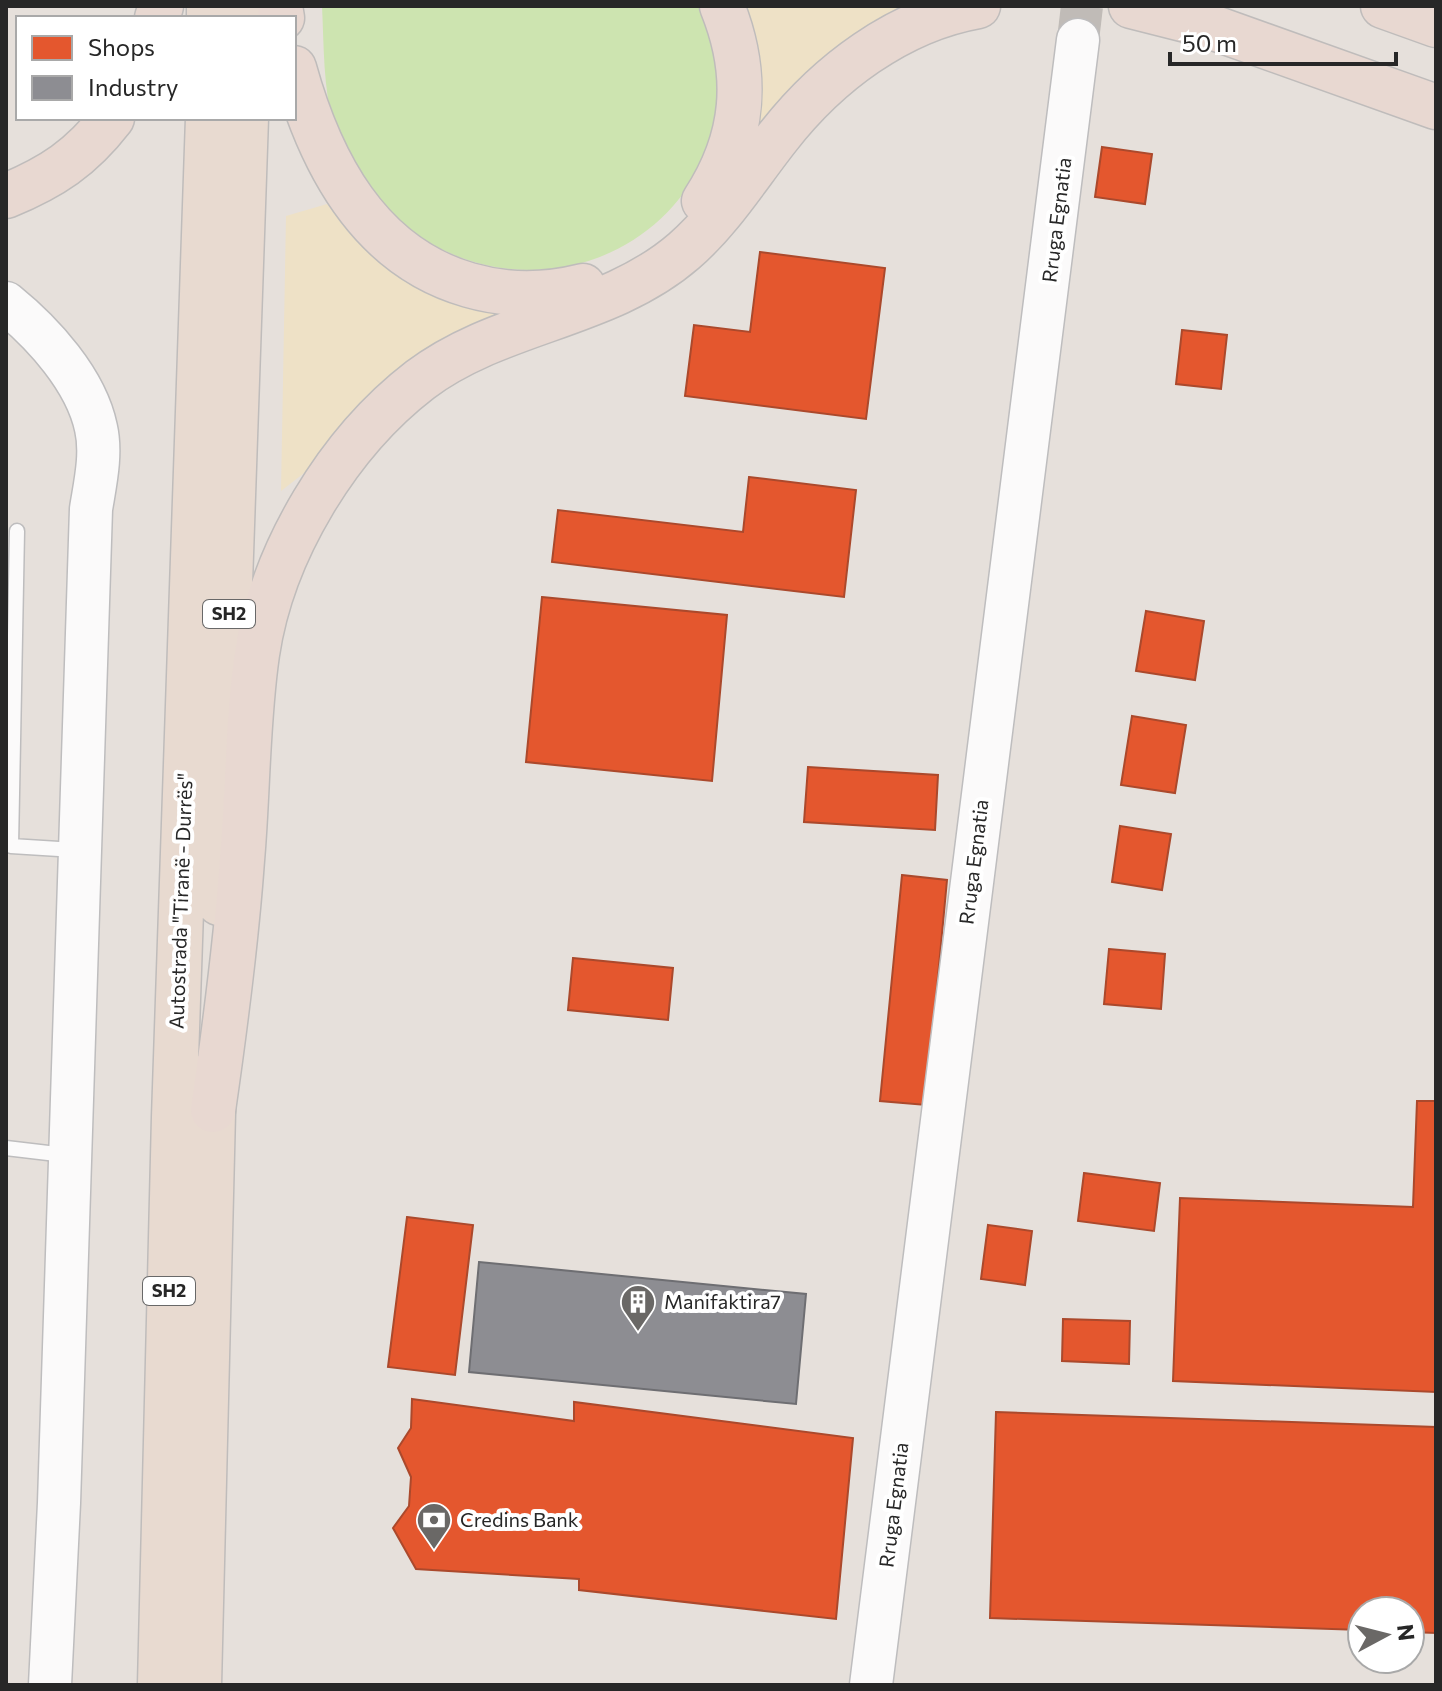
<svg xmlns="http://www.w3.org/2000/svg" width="1442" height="1691" viewBox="0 0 1442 1691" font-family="Commissioner,sans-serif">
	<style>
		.green { fill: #cde4b0 }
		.sand { fill: #eee1c6 }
		.shops { fill: #e4572e; stroke: #ab492c; stroke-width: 2 }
		.industry { fill: #8d8d92; stroke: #6e6e72; stroke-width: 2 }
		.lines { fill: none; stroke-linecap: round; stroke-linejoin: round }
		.secondary-tunnel { stroke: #c0bbb7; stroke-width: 42; stroke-dasharray: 42 21; stroke-linecap: butt }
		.service-casing { stroke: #bebdbe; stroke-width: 17 }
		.secondary-casing { stroke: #bebdbe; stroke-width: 45 }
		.trunk-casing { stroke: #bfbcbb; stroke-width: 47 }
		.motorway-casing { stroke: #bfbcbb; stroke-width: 47 }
		.service { stroke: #fbfafa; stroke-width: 14 }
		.secondary { stroke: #fbfafa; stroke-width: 42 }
		.trunk { stroke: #e8dad0; stroke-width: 44 }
		.motorway { stroke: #e8d8d1; stroke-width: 44 }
		.labels { text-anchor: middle; stroke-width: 8; stroke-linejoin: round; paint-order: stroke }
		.shield { fill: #fff; stroke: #686868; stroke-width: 2 }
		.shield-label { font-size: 18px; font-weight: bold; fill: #272727 }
		.street-label { font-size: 20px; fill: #272727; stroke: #fff }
		.poi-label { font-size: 20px; fill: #272727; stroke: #fff; text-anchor: start }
	</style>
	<rect width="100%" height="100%" fill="#e6e0db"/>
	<!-- green -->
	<path class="green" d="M322,6h378c6,13 13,26 17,39 10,37 3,79 -13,113 -52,115 -197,147 -296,70 -12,-9 -28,-20 -36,-32 -6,-8 -10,-18 -15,-27 -7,-13 -19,-28 -23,-42 -11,-39 -10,-81 -12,-121z"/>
	<!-- sand -->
	<path class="sand" d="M742,6h182l-171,139z
		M327,204l18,23 24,23 145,60 -233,181 5,-275z"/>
	<!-- shops -->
	<path class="shops" d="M1102,147l50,7 -7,50 -50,-7z
		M760,252l125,16 -19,151 -181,-23 9,-71 56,7z
		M1182,330l45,5 -6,54 -45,-5z
		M749,477l107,13 -12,107 -292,-35 6,-52 185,22z
		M542,597l185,18 -15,166 -186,-19z
		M1146,611l58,10 -9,59 -59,-9z
		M1132,716l54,9 -11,68 -54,-8z
		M808,767l130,8 -3,55 -131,-8z
		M1120,826l51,8 -9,56 -50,-8z
		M902,875l45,5 -21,225 -46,-4z
		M1109,949l56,5 -4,55 -57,-5z
		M573,958l100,10 -5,52 -100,-10z
		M1417,1101h19v291l-263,-11 7,-183 233,9z
		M1084,1173l76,10 -6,48 -76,-10z
		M407,1217l66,8 -18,150 -67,-8z
		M988,1225l44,6 -7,54 -44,-6z
		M1063,1319l67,2 -1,43 -67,-3z
		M412,1399l162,22v-19l279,36 -17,181 -257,-29v-11l-163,-10 -23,-41 16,-22 2,-29 -13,-29 13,-20z
		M996,1412l440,15v206l-26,-1v-21h-48v19l-372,-12z"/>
	<!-- industry -->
	<path class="industry" d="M479,1262l327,32 -10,110 -327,-32z"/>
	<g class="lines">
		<!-- secondary-tunnel -->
		<path class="secondary-tunnel" d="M1078,40l4,-34"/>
		<!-- service casing -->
		<g class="service-casing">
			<path id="service" d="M17,531l-6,315 64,4
				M6,1148l59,7"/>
		</g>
		<!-- secondary casing -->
		<g class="secondary-casing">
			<path id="secondary" d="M6,303c37,30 80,77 90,125 6,26 -1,56 -5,81l-32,994 -9,182
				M871,1685l207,-1645"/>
		</g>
		<!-- trunk casing -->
		<g class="trunk-casing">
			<path id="trunk" d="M209,18v-12
				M250,18v-12
				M219,903l27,-785
				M160,1685l14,-568 34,-999
				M199,1685l15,-613"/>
		</g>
		<!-- motorway casing -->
		<g class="motorway-casing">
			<path id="motorway" d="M280,6l2,12
				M1131,6l75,19 230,82
				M1383,6l53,19
				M157,18l4,-12
				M294,68c26,94 74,188 175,217 38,11 74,11 114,1
				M6,196c46,-19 75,-38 106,-78
				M704,201c41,-63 46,-126 18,-195
				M213,1110c12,-83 23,-166 29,-250 6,-68 5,-138 15,-206 15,-102 81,-211 163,-274 79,-60 188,-63 264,-129 37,-32 64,-76 94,-114 49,-63 120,-117 200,-131"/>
		</g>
		<!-- service -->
		<use href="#service" class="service"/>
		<!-- secondary -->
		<use href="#secondary" class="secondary"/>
		<!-- trunk -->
		<use href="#trunk" class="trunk"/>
		<!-- motorway -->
		<use href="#motorway" class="motorway"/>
	</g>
	<!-- icons -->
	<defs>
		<g id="building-pin" transform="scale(1.8)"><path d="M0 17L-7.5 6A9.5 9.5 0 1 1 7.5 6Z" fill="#6a6866" stroke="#fff"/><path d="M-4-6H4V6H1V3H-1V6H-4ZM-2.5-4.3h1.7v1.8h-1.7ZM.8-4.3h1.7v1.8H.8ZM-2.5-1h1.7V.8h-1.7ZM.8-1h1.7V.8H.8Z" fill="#fff"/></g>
		<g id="bank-pin" transform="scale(1.8)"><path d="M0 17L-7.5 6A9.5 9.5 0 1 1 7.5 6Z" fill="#6a6866" stroke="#fff"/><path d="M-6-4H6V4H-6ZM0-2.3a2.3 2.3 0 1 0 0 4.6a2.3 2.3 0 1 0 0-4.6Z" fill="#fff"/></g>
	</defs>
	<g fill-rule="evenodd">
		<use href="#building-pin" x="638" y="1302"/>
		<use href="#bank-pin" x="434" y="1520"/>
	</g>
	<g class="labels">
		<!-- shield labels -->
		<g class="shield">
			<rect x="203" y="600" width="52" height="28" rx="6"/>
			<rect x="143" y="1277" width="52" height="28" rx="6"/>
		</g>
		<g class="shield-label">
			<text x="229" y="620">SH2</text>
			<text x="169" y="1297">SH2</text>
		</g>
		<!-- street labels -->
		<g class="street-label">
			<text transform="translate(1057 220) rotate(-83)" y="7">Rruga Egnatia</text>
			<text transform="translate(974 862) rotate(-83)" y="7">Rruga Egnatia</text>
			<text transform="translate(181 901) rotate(-88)" y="7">Autostrada "Tiranë - Durrës"</text>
			<text transform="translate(894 1505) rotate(-83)" y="7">Rruga Egnatia</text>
		</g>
		<!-- poi labels -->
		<g class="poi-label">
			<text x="664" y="1309">Manifaktira7</text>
			<text x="460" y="1527">Credins Bank</text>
		</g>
	</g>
	<!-- border -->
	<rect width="1442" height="1691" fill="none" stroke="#272727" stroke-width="16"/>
	<!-- legend -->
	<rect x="16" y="16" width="280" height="104" fill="#ffffff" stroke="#a9a9a9" stroke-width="2"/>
	<rect x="32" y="36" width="40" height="24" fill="#e4572e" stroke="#a9a9a9" stroke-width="2"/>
	<text x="88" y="56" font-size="24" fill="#272727">Shops</text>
	<rect x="32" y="76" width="40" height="24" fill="#8d8d92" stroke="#a9a9a9" stroke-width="2"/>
	<text x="88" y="96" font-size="24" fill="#272727">Industry</text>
	<!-- north arrow -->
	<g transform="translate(1386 1635) rotate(83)"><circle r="38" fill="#ffffff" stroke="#a9a9a9" stroke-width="2"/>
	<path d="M0-6L14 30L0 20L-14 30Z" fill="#6a6866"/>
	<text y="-12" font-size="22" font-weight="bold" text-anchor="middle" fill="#272727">N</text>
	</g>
	<!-- scale -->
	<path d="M1170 52v12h226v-12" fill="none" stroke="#272727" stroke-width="4"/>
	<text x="1182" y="52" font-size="24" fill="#272727" stroke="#ffffff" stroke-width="6" paint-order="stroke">50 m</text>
</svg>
